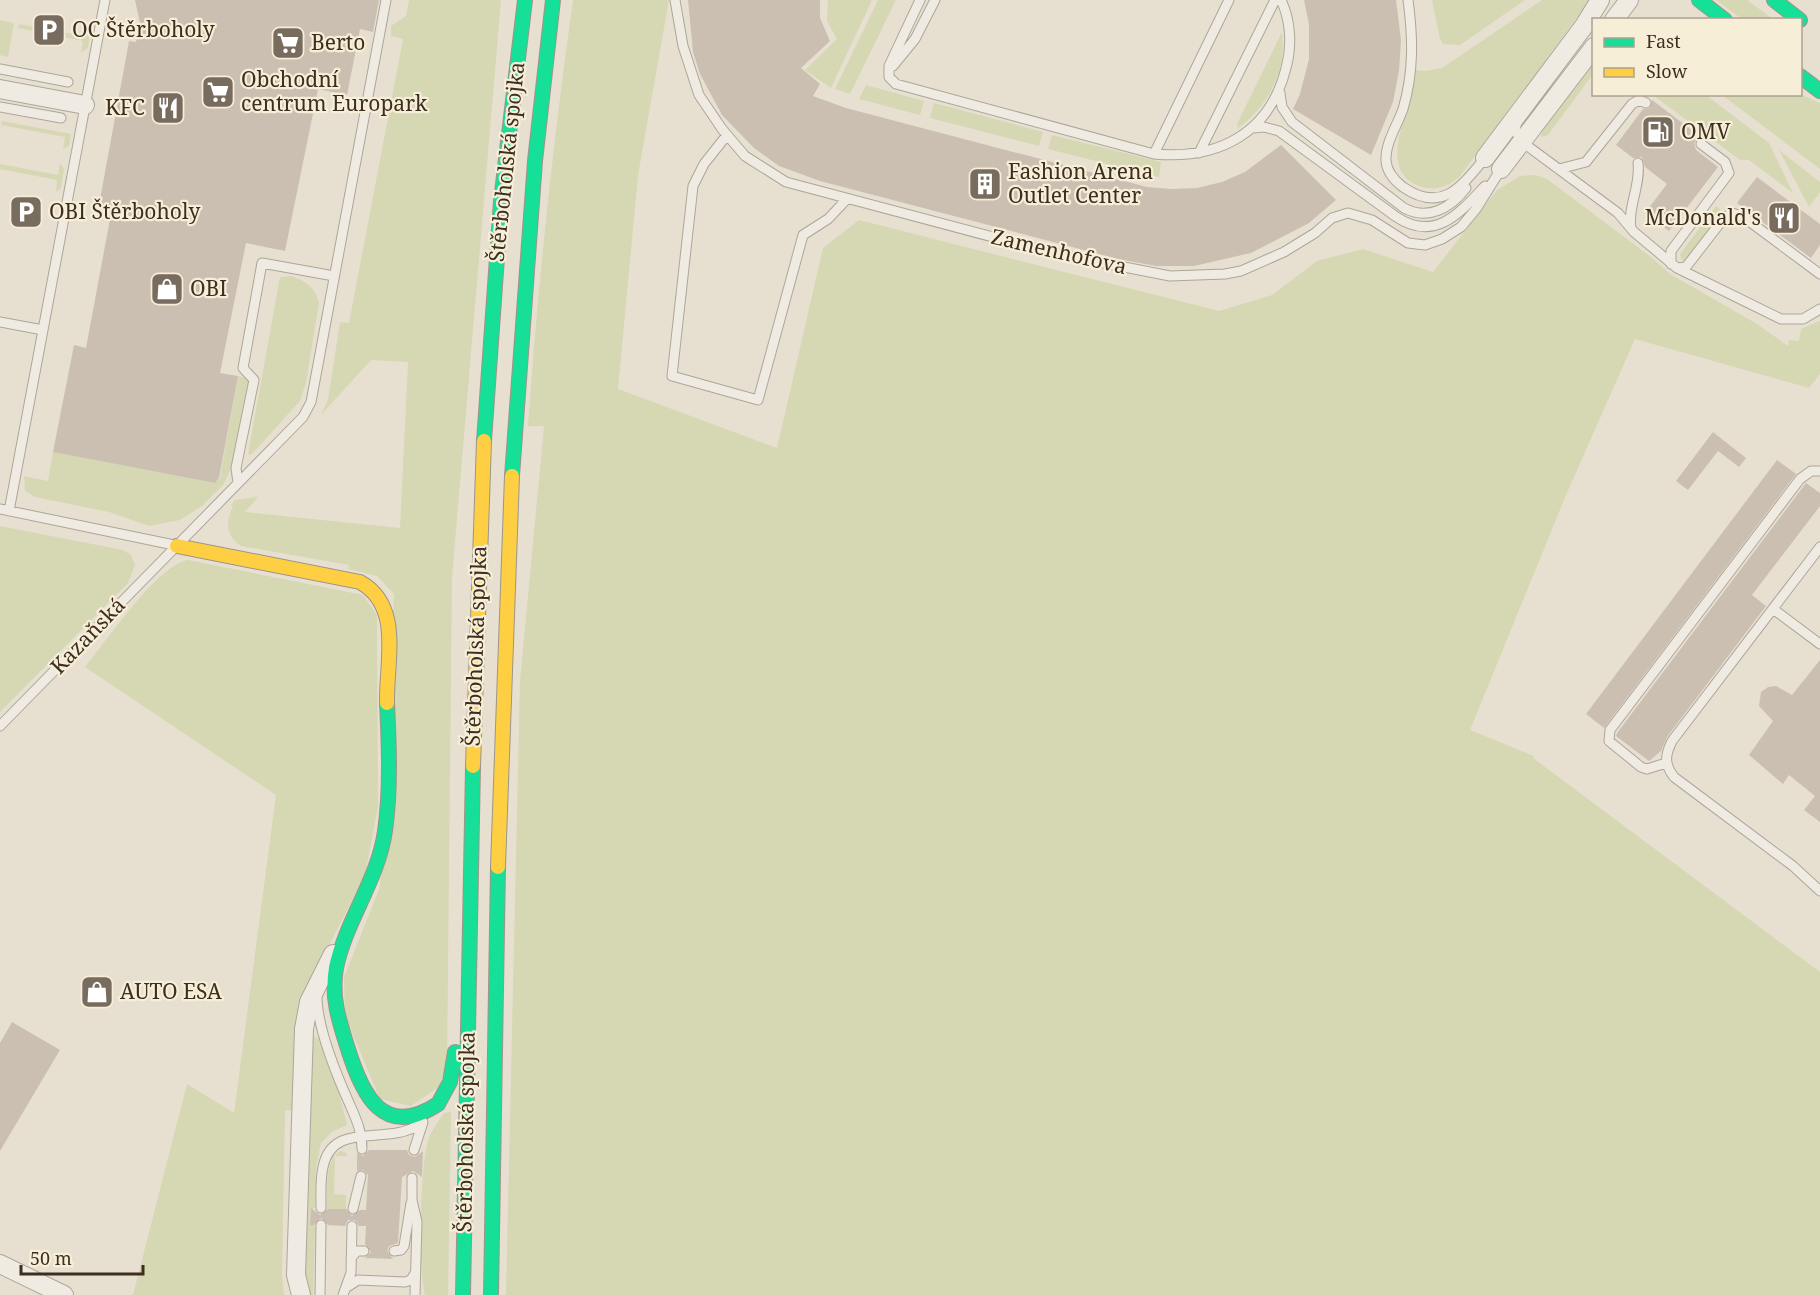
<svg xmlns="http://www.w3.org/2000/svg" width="1820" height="1295" viewBox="0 0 1820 1295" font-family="'Noto Serif',serif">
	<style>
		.green { fill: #d6d7b3 }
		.building { fill: #cbbfb2 }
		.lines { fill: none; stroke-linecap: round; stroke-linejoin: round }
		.lane-casing { stroke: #ada599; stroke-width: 11 }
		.street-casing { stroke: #ada599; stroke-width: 20 }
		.fast-casing { stroke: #9c958a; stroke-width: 16 }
		.slow-casing { stroke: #9c958a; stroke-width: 16 }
		.lane { stroke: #efebe3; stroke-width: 9 }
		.street { stroke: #efebe3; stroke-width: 18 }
		.fast { stroke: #16e098; stroke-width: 14 }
		.slow { stroke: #ffcf43; stroke-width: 14 }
		.labels { text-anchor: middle; stroke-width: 4.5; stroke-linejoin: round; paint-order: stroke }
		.poi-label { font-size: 21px; fill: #3d2e20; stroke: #f7eed8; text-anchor: start }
		.street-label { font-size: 21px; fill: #3d2e20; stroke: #f7eed8 }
	</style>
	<rect width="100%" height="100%" fill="#e7e0d1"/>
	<!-- green -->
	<path class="green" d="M409,0h92l-49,577 -5,488 -8,22 -28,19 -31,-7 -35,-83 -1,-39 36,-90 14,-293 -17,-18 -29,-7 1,-4 -108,-19c-15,-10 -16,-24 -8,-39l-2,-2 4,-5 23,-3 -13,15 155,16 8,-166 -37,-2 -50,55 7,-15 12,-78 9,1 54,-284 -12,-3v-10l15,-10z
		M573,0h96l-31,175 -20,214 159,59 46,-200 36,-28 360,91 53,-16 45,-34 46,-12 70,23 64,-82 23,-14 15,-1 12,4 104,78 19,17 87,50 31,22 1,-6 10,1 2,-12 19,-8v53l-11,14 -174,-49 -69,156 -96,235 64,26 -1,2 287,214v323h-1314l14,-614 24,-255h-16c10,-143 25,-284 45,-426z
		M828,0h44l-41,88 -26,-18 32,-31 -10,-18z
		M878,0h18l-46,94 -15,-5z
		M1432,0h93l-65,45 -17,-1 -3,-5z
		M1542,0h48l-130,176c-10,10 -24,15 -38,11 -50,-15 -9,-80 -6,-117l9,1 17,-3z
		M1716,0h31l26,19h-31z
		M0,20l14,3 -6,34 -8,-2z
		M19,24l65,12 2,-12 5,4 -3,20 -7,4 2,-11 -65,-13z
		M1282,32c5,38 -13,74 -44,96l-1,-4z
		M1593,63v11l-45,61 -7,2 1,-6z
		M866,85l58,16 -4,14 -61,-16z
		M1800,94l20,9v66l-98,-74z
		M1653,95h53l63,48 24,50 -44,-33h-9z
		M934,103l109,29 -4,14 -109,-28z
		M2,121l69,13 -2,12 -6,3 2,-12 -64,-12z
		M1052,135l109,27 -2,15 -111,-28z
		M1779,150l41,32v10l-11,15z
		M60,163l4,6 -3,19 -5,4 1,-12 -57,-11v-5l58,11z
		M1716,206l7,6 -37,48 -4,1 -2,-7z
		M291,276c15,5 24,11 28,27l-13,80 -6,18 -49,54 -3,-1 32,-177z
		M238,376l11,3 -16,86 -10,20 -21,21 -22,14 -31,6 -40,-14 -74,-15 -10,-6 -1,-15 24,5 5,-29 162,31 5,-5z
		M0,526l123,24 8,5 4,10 -7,18 -128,129z
		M188,560l175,35 14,20 1,192 -13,68 -54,106 -17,129h-9l-3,166 2,19h-151l54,-211 47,29 42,-318 -191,-128c21,-25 73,-103 103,-107z
		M312,1036l8,3 19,54 8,32 -15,7 -11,11 -5,25 -1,40 -4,1 -1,15 5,1 -2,70h-3l-6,-17z
		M451,1112l-3,183h-23c-7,-26 -5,-127 3,-154 3,-10 10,-19 16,-28z
		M340,1151l5,1 3,4h-13l-1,38 12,1v14h-19c0,-17 -3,-48 13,-58z"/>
	<!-- building -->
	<path class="building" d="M135,0h244l-6,32 -13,-3 -13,66 -29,-6 -33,162 -39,-8 -26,130 18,3 -19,102 -4,5 -162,-31 21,-107 12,3 24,-129 -13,-3 32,-175 7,1 4,-19z
		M688,0h132v18l10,23 -29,27 19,16 -7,12 33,12 301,79 24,2 26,-1 25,-6 23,-10 36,-27 55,55 -27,23 -58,30 -57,13h-38l-38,-7 -298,-78 -41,-15 -25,-18 -32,-33 -22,-41 -7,-22z
		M1304,0h92l5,40 -2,31 -6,31 -22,53 -78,-46 7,-15 9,-35v-35z
		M1652,100l49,37 -7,6 2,7 22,17 -49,64 -24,-18 22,-29 -22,-17 -3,-10 -9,1 -17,-13 27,-36 7,-1z
		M1757,177l63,47v21l-9,13 -74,-55z
		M1713,432l33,26 -7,9 -21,-16 -30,39 -12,-9z
		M1777,460l19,14 -192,254 -18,-14z
		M1806,483l14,10v13l-68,89 14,11 -99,131 -6,14 -12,10 -33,-25 1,-3z
		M1820,660v162l-16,-12 11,-14 -26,-21 -6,9 -34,-29 24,-34 -14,-15 2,-14 7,-5 8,-1 16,9z
		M12,1022l48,28 -60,101v-108z
		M369,1150h38l2,5 6,2 8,-6 -1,26 -9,-6 -11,6 -4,66 -9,3 -2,5 6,8 -28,-1 6,-6 -6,-8 1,-18h-7l-4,-6h-7l-3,6 -17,-1 -7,-7 -7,7h-4l1,-17 9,7 8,-6h18l6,7 8,-6h6l2,-35 -5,-5 -6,1v-18l6,3z"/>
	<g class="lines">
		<!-- lane casing -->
		<g class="lane-casing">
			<path id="lane" d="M675,0l8,46 16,49 23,34 23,27 41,26 267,71 117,23 55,-2 16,-3 43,-19 31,-19 17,-15 16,-5 24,7 36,23 17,2 17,-6 19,-12 15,-18 25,-40
				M920,0l-31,66v11l7,7 258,70c65,6 116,-21 132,-86 6,-22 5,-47 -5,-68
				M1408,0c5,37 6,72 -5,109 -6,17 -18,34 -17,52 1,11 9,20 17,26 39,27 59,-1 82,-29
				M893,66l22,-27 20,-39
				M0,69l68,13
				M1280,93l2,14 10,15 112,86c24,13 47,0 62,-20
				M0,107l61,11
				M1517,121l-2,9 7,12 96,71 16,19 43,36 104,51h22l17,-10
				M1253,128l11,-1 15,4 116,85c39,27 64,-2 90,-30
				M727,135l-23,29 -11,22 -21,190 86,24 45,-165 25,-16 19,-20
				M1199,153l76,-153
				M1154,154l75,-154
				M1559,169l27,-7 46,-58 7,-4 7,3
				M1631,228c-4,-19 10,-43 7,-65
				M1671,264v-13l58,-78 -4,-11 -24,-18
				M1677,268l9,-1 38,-49 8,-5 10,3 78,58
				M0,322l43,8
				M238,483l-2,-15 18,-88 -11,-12 19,-105 72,13
				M0,509l174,36
				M9,511l96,-511
				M1820,547l-148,194c-7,14 -8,23 2,36l119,89 27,25
				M1773,609l47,35
				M0,726l303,-309 8,-15 75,-402
				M1666,763l-19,6 -6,-2 -32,-26 1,-11 190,-251 11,-8h9
				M317,994c-1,32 20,82 33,111 7,16 12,27 12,44
				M414,1150l9,-28
				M412,1178v22l5,22 -2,73
				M321,1208c0,-13 -1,-28 2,-41 10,-48 64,-20 97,-43
				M353,1209l8,-33
				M394,1251l7,-1 3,-4 7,-43
				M351,1258l6,-7h7
				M347,1287l11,-7 47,2 6,-2 4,-7
				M320,1295l1,-70
				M343,1295l8,-22 1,-47"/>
		</g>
		<!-- street casing -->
		<g class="street-casing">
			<path id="street" d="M1614,20l15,-20
				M0,89l85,16
				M1485,158l99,-132 16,-26
				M1501,169l93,-122
				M0,1264l64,31
				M301,1295l-5,-20 8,-246 5,-27 24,-48"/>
		</g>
		<!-- fast casing -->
		<g class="fast-casing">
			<path id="fast" d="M1699,0l26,20
				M1774,0l26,20
				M1800,76l20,15
				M484,441l17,-240 24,-201
				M512,476l23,-315 18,-161
				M387,703c2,42 4,85 -2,128 -7,49 -39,89 -49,137 -5,29 3,53 12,81 14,45 35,91 90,55
				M438,1104l12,-22 5,-30
				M463,1295l10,-529
				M491,1295l7,-428"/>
		</g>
		<!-- slow casing -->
		<g class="slow-casing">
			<path id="slow" d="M177,546l183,36c43,24 26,79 27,121
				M473,766l11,-325
				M498,867l14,-391"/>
		</g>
		<!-- lane -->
		<use href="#lane" class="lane"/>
		<!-- street -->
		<use href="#street" class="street"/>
		<!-- fast -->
		<use href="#fast" class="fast"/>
		<!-- slow -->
		<use href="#slow" class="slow"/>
	</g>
	<!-- icons -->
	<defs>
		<g id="parking-square" transform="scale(1.725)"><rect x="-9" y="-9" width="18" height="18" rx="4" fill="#786c5e" stroke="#f7eed8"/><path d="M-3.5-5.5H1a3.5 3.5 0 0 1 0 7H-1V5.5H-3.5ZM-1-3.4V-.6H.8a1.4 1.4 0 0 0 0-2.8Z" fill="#fff"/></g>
		<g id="supermarket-square" transform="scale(1.725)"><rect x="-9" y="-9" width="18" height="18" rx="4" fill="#786c5e" stroke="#f7eed8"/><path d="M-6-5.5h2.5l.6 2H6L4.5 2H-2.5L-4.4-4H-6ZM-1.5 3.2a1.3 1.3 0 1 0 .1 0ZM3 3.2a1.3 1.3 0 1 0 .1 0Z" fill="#fff"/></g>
		<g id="restaurant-square" transform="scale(1.725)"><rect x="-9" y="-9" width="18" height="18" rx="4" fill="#786c5e" stroke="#f7eed8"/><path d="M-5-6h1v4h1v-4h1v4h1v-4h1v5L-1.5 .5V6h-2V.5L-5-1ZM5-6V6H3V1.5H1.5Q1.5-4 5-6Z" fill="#fff"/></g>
		<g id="fuel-square" transform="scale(1.725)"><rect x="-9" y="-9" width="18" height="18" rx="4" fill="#786c5e" stroke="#f7eed8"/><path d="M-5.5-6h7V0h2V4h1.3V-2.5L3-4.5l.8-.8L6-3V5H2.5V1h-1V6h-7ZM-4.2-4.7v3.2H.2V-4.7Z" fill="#fff"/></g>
		<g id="building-square" transform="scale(1.725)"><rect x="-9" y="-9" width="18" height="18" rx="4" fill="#786c5e" stroke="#f7eed8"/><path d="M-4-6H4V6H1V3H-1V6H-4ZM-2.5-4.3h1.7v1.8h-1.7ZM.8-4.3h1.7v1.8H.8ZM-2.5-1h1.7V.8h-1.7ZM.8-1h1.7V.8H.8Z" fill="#fff"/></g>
		<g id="shop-square" transform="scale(1.725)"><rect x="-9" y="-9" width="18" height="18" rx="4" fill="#786c5e" stroke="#f7eed8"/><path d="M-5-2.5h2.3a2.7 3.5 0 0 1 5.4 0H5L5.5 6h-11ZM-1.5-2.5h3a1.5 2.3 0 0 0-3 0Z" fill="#fff"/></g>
	</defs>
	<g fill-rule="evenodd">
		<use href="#parking-square" x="49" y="30"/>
		<use href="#supermarket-square" x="288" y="43"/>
		<use href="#supermarket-square" x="218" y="92"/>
		<use href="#restaurant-square" x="168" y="108"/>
		<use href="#fuel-square" x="1658" y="132"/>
		<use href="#building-square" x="985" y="184"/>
		<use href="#parking-square" x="26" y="212"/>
		<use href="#restaurant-square" x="1784" y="218"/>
		<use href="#shop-square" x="167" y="289"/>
		<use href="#shop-square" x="97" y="992"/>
	</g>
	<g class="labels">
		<!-- poi labels -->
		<g class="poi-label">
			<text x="72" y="37">OC Štěrboholy</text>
			<text x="311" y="50">Berto</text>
			<text x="241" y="87">Obchodní<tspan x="241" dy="24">centrum Europark</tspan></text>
			<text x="145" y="115" text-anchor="end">KFC</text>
			<text x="1681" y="139">OMV</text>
			<text x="1008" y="179">Fashion Arena<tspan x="1008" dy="24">Outlet Center</tspan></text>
			<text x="49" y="219">OBI Štěrboholy</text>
			<text x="1761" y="225" text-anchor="end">McDonald's</text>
			<text x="190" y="296">OBI</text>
			<text x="120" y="999">AUTO ESA</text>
		</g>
		<!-- street labels -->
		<g class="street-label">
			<text transform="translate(507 162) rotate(-84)" y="7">Štěrboholská spojka</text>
			<text transform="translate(1059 252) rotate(13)" y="7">Zamenhofova</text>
			<text transform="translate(88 636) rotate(-46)" y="7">Kazaňská</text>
			<text transform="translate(476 646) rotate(-88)" y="7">Štěrboholská spojka</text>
			<text transform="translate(466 1132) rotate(-89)" y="7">Štěrboholská spojka</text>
		</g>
	</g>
	<!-- legend -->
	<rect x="1592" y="18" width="210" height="78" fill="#f7eed8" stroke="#ada18e" stroke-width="1.5"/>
	<rect x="1604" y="38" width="30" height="9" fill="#16e098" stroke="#ada18e" stroke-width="1.5"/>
	<text x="1646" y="48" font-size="18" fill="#3d2e20">Fast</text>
	<rect x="1604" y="68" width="30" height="9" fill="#ffcf43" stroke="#ada18e" stroke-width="1.5"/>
	<text x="1646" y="78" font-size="18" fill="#3d2e20">Slow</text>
	<!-- scale -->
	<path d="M21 1265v9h122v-9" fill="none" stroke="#3d2e20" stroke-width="3"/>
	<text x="30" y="1265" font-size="18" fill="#3d2e20" stroke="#f7eed8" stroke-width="4.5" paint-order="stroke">50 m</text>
</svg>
